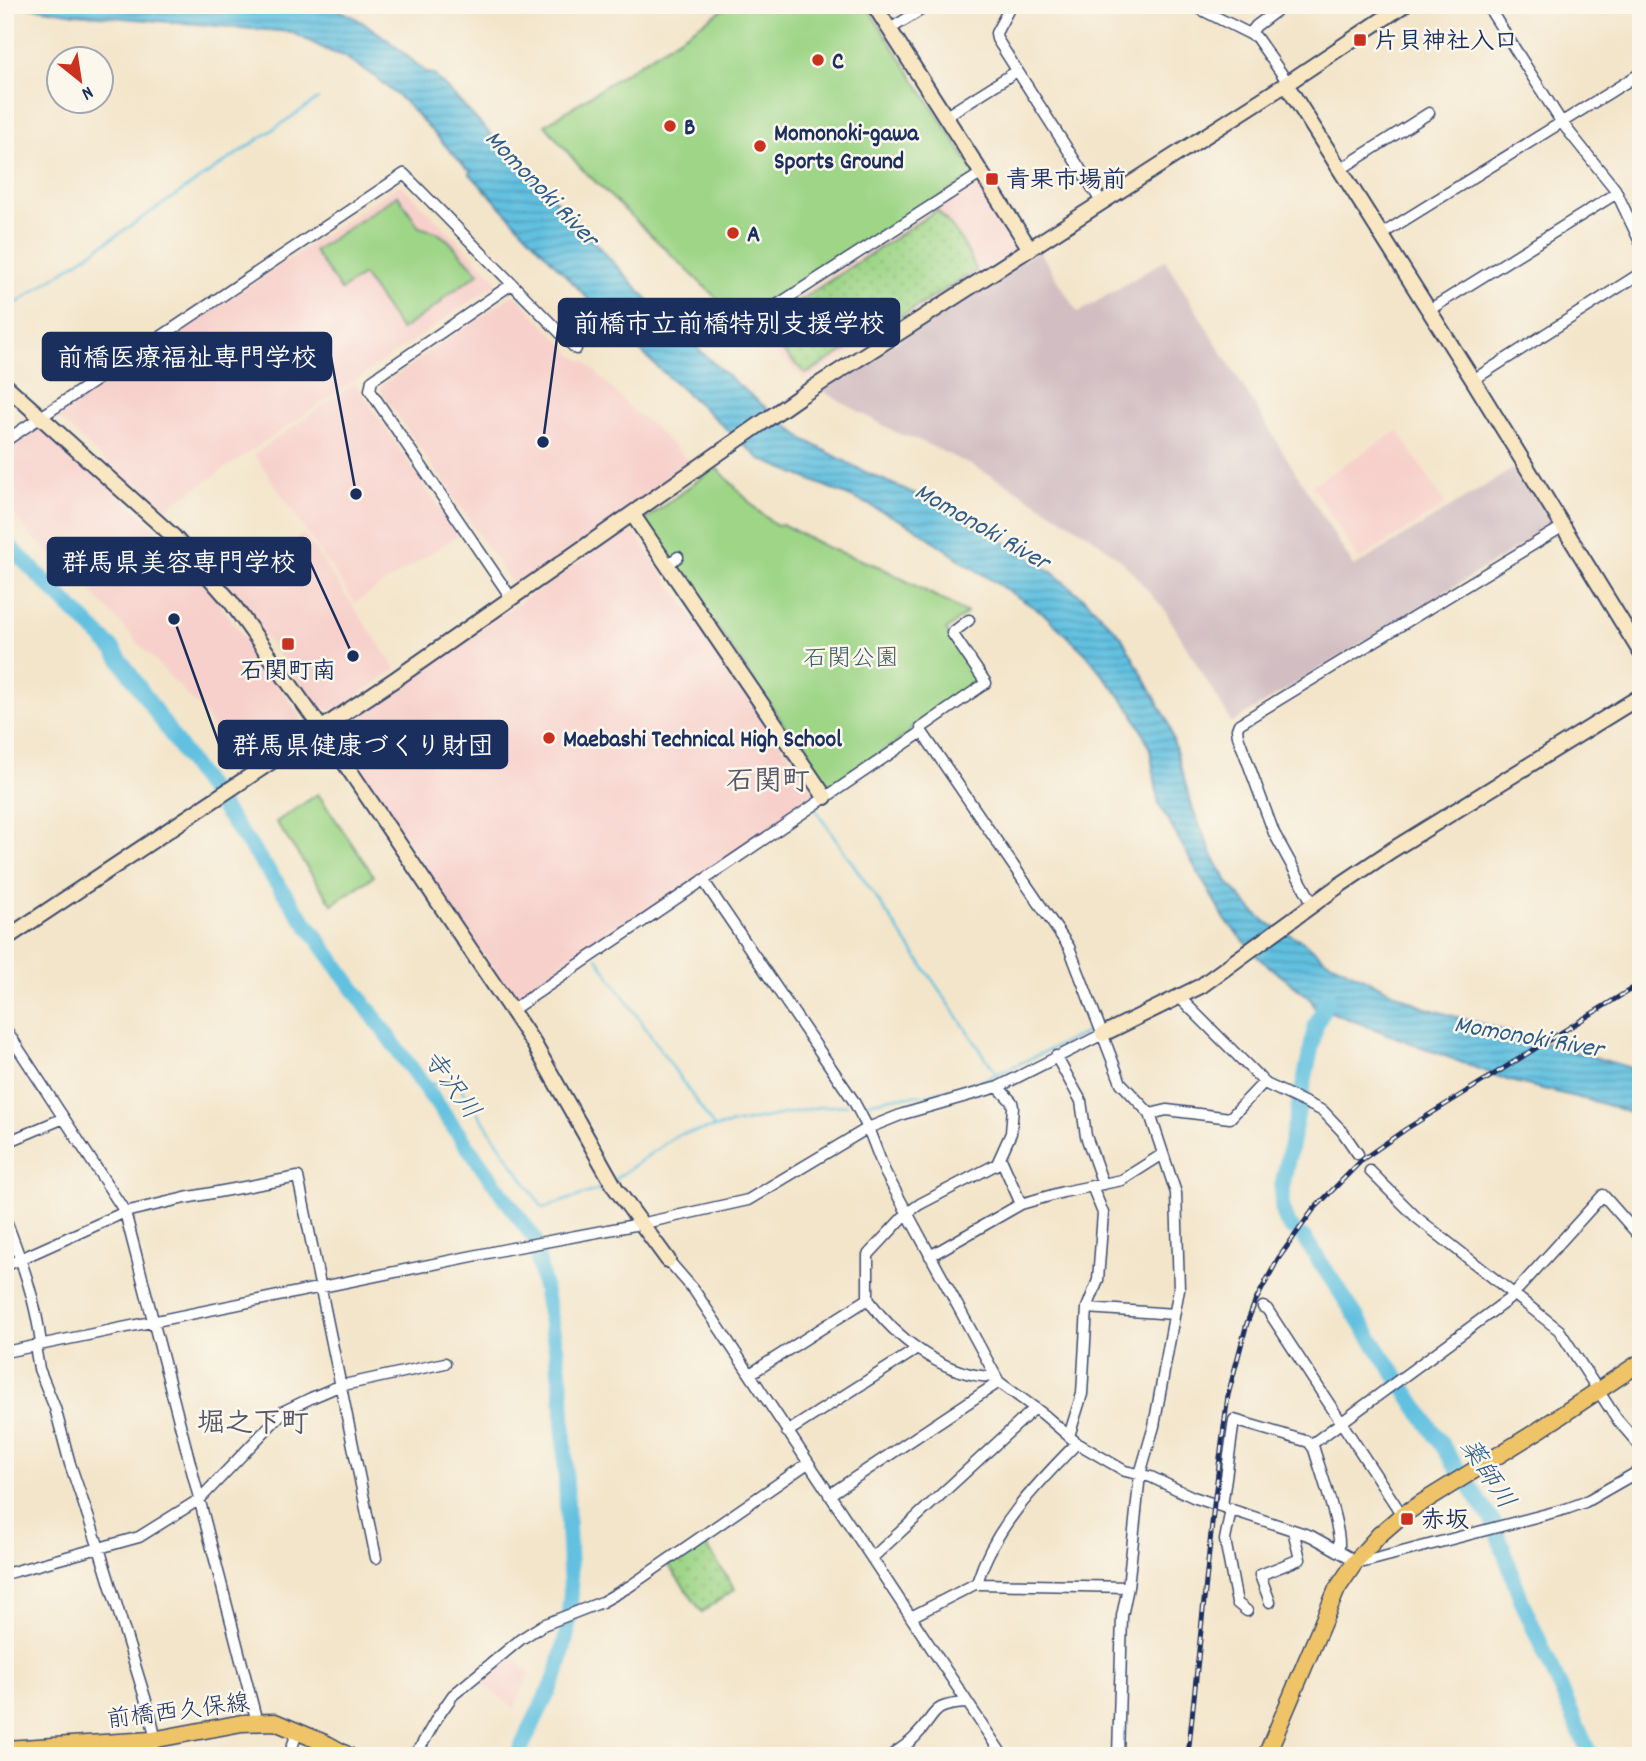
<svg xmlns="http://www.w3.org/2000/svg" width="1646" height="1761" viewBox="0 0 1646 1761" font-family="Dekko,'Klee One',sans-serif">
	<style>
		.built { fill: #f7d0cb }
		.industrial { fill: #d2bec2 }
		.grass { fill: url(#grass-dots); stroke: #5c8272; stroke-width: 2 }
		.park { fill: #9ed587; stroke: #5c8272; stroke-width: 2 }
		.water { fill: url(#water-rules); stroke: #3e789f; stroke-width: 2 }
		.lines { fill: none; stroke-linecap: round; stroke-linejoin: round }
		.stream { stroke: #62c1e0; stroke-width: 2.5 }
		.river { stroke: #62c1e0; stroke-width: 16 }
		.street-casing { stroke: #3b4a6e; stroke-width: 13 }
		.secondary-casing { stroke: #3b4a6e; stroke-width: 18 }
		.primary-casing { stroke: #3b4a6e; stroke-width: 19 }
		.street { stroke: #fff; stroke-width: 10 }
		.secondary { stroke: #f9e7c3; stroke-width: 14 }
		.primary { stroke: #efc469; stroke-width: 16 }
		.rail-casing { stroke: #1b2f5e; stroke-width: 5 }
		.rail { stroke: #fbf7ec; stroke-width: 2.5; stroke-dasharray: 8; stroke-linecap: butt }
		.poi-dot { fill: #c8321e; stroke: #fbf7ec; stroke-width: 2.5 }
		.labels { text-anchor: middle; stroke-width: 5; stroke-linejoin: round; paint-order: stroke }
		.poi-label { font-size: 24px; font-weight: bold; fill: #1b2f5e; stroke: #fbf7ec; text-anchor: start }
		.park-label { font-size: 24px; fill: #3c5868; stroke: #fbf7ec }
		.street-label { font-size: 24px; fill: #1b2f5e; stroke: #fbf7ec }
		.water-label { font-size: 26px; font-style: italic; fill: #305b85; stroke: #fbf7ec }
		.quarter-label { font-size: 28px; font-weight: bold; fill: #57576a; stroke: #fbf7ec }
		.leader { fill: none; stroke: #1b2f5e; stroke-width: 2.5 }
		.callout-dot { fill: #1b2f5e; stroke: #fbf7ec; stroke-width: 2.5 }
		.callout { fill: #1b2f5e; stroke: #1b2f5e; stroke-width: 2.5 }
		.callout-label { font-size: 26px; text-anchor: middle; font-weight: bold; fill: #fff }
	</style>
	<defs>
		<pattern id="grass-dots" width="8" height="8" patternUnits="userSpaceOnUse" patternTransform="scale(1.75)"><rect width="8" height="8" fill="#9ed587"/><path d="M2 2h.1M6 6h.1" fill="none" stroke="#88b777" stroke-width="1.8" stroke-linecap="round"/></pattern>
		<pattern id="water-rules" width="6" height="5" patternUnits="userSpaceOnUse" patternTransform="scale(1.75)"><rect width="6" height="5" fill="#62c1e0"/><path d="M0 2.5h6" fill="none" stroke="#509db9"/></pattern>
	</defs>
	<rect width="100%" height="100%" fill="#fbf7ec"/>
	<filter id="ink" filterUnits="userSpaceOnUse"><feTurbulence type="fractalNoise" baseFrequency=".0143" numOctaves="2"/><feDisplacementMap in="SourceGraphic" scale="14" xChannelSelector="R" yChannelSelector="G"/><feConvolveMatrix kernelMatrix="1 2 1 2 8 2 1 2 1" color-interpolation-filters="sRGB"/></filter>
	<filter id="wash" filterUnits="userSpaceOnUse"><feTurbulence type="fractalNoise" baseFrequency=".00686" numOctaves="4" result="noise"/><feDisplacementMap in="SourceGraphic" scale="28" xChannelSelector="R" yChannelSelector="G"/><feGaussianBlur stdDeviation="1.57" result="paint"/><feColorMatrix in="noise" values="0 0 0 0 0 0 0 0 0 0 0 0 0 0 0 0 0 1.4 0 .05"/><feComposite in="paint" operator="in"/></filter>
	<g filter="url(#wash)">
		<rect width="100%" height="100%" fill="#f3e5ca"/>
		<!-- built -->
		<path class="built" d="M979,179l42,68 -216,133 -56,-51z
			M397,186h5l94,93v5l-336,229 -102,-96 4,-5z
			M511,296l6,1 58,60 12,6 47,49 11,7 49,47 -173,123 -7,-3 -134,-196 3,-6z
			M355,383l103,152 -103,68 -101,-149z
			M39,425l108,95 62,69 92,128v19l-59,40 -38,-63 -112,-120 7,-9 -10,-13 -10,9 -47,-44 -27,-33v-55z
			M1396,432h3l47,73 -87,55 -47,-75z
			M630,527l185,266 1,6 -298,202h-3l-103,-154 -64,-98 -6,-13 3,-9 97,-71z
			M304,534l92,135 -62,43 -16,-6 -92,-121z
			M509,1654l20,18 -14,36 -39,-28z"/>
		<!-- industrial -->
		<path class="industrial" d="M1039,250l39,63 87,-53 189,307 165,-102 34,53 -2,9 -319,196 -68,-114 -41,-47 -31,-25 -80,-50 -37,-20 -57,-27 -19,-6 -78,-44z
			M97,351l9,15 -26,15 -9,-13z"/>
		<!-- grass -->
		<path class="grass" d="M937,210c17,18 31,38 39,61l-170,103 -48,-46z
			M700,1542l5,2 30,45 -33,23 -34,-47z"/>
		<!-- park -->
		<path class="park" d="M730,5h136l108,166 -1,5 -210,136h-32l-151,-145 -35,-42z
			M398,195l21,32 17,5 12,8 31,33 -37,26v3l-41,28 -38,-55 -22,15 -27,-39z
			M714,468l5,2 38,40 20,16 5,-2 46,24 52,19 87,46 -21,17 33,49 -2,4 -66,44 -1,6 -80,54 -4,-1 -182,-265z
			M318,794l56,82 -42,28 -56,-82z"/>
		<!-- water -->
		<path class="water" d="M17,5h311c42,17 65,39 99,68l6,1 65,68v2l3,-2 163,175 59,55 82,68 58,31 82,36 70,41 38,25 36,30 32,33 46,83 26,91 20,47 16,27 23,26 15,13 34,17 25,20 97,47 218,64v45l-41,-13 -90,-22 -182,-70 -9,6 -9,-19 -49,-38 -35,-39 -67,-116 -9,-56 -10,-22 -10,-18 -44,-55 -42,-40 -82,-53 -48,-34 -51,-25 -103,-43 -107,-96 -62,-61 -122,-129 2,-3 -5,-2 -60,-65 -31,-26 -33,-22 -11,-3 -40,-20 -215,-18z"/>
		<g class="lines">
			<!-- stream -->
			<path class="stream" d="M5,57l6,-4
				M5,311l313,-212
				M816,810l181,264
				M597,958l117,169
				M422,1083l19,2
				M460,1087l83,121 57,-19 7,-5
				M867,1103l30,-6 32,-2 57,-16 108,-50
				M615,1179l62,-44 143,-28 27,-2"/>
			<!-- river -->
			<path class="river" d="M5,542l108,107 85,125 336,464 22,110 6,45 9,200 -4,40 -10,41 -40,82
				M1292,1228c-11,-10 -11,-27 -10,-41l34,-162 12,-27
				M1304,1238l190,285 28,79 65,146 6,8"/>
		</g>
	</g>
	<g filter="url(#ink)">
		<g class="lines">
			<!-- street casing -->
			<g class="street-casing">
				<path id="street" d="M1011,5l-15,28 1,6 105,164
					M1192,5l64,32 28,40 2,7
					M1487,5l75,118 53,66 26,55
					M890,29l39,-24
					M1250,34l6,-8 28,-21
					M946,116l71,-45
					M1341,169l88,-56
					M1382,234l259,-161
					M1429,310l188,-117
					M755,319l227,-146
					M1473,380l168,-107
					M5,441l399,-267 172,175
					M667,565l11,-8
					M512,599l-139,-204 -3,-5 2,-10 140,-96
					M922,732l147,215 52,136 29,31 26,79 3,96 -25,137 -14,48 -12,113 -6,29 -4,140
					M703,880l150,220 15,28 17,44 114,210 44,32 34,29 48,28 26,6 42,20 118,39 45,25 8,1 202,-53 19,-7 56,-32
					M1313,904l-39,-71 -36,-97 -1,-7 2,-5 323,-197
					M1179,997l87,87 57,27 19,20 16,23
					M512,1010l410,-278 -1,-4 65,-45 -34,-50 17,-13
					M5,1028l120,184 132,510
					M1056,1056l25,45 5,35 17,48
					M1150,1114l17,-4 63,8 34,-36
					M5,1143l59,-25
					M1001,1159l20,45
					M1370,1171l46,46 143,113 57,88 25,29
					M5,1218c16,41 31,82 36,126
					M930,1256l91,-52 42,-12 59,-12 41,-26
					M668,1260l26,30 309,466
					M5,1266l120,-54 60,-14 113,-21 78,381
					M1263,1307l4,2 135,206
					M1087,1308l87,6
					M35,1346l4,23 16,39 15,56 29,84 51,166 4,18 -3,24
					M5,1352l502,-103 133,-25 108,-24 120,-72 35,-14 95,-27 105,-53
					M750,1374l118,-75
					M995,1377c-50,0 -100,-39 -127,-78v-44l39,-42 13,-9 77,-40 14,-31 2,-26 -1,-5 -14,-15
					M787,1432l130,-83
					M1069,1436l13,-42 5,-86 11,-28 5,-67 -11,-27
					M1077,1443c-39,40 -82,83 -99,137l2,4 148,3
					M1312,1444l197,-145 94,-104 38,43
					M829,1495l170,-113
					M1222,1506l12,-86 75,22 5,7c5,18 31,89 24,102
					M1231,1509l-6,31 12,63 10,8
					M872,1558l163,-150
					M5,1574l134,-37 61,-38 84,-88 27,-13 28,-12 106,-23
					M1270,1602l-10,-27 40,-16 -7,-29
					M911,1617l68,-35
					M289,1756l9,-26
					M412,1756l9,-10 16,-28 16,-23 68,-56 22,-14 59,-23 28,-16 178,-123
					M891,1756c7,-6 16,-11 23,-18 25,-24 13,-33 54,-35"/>
			</g>
			<!-- secondary casing -->
			<g class="secondary-casing">
				<path id="secondary" d="M874,5l156,244
					M1286,84l187,296 168,273
					M5,385l169,152 57,65 90,126 213,316 82,145 52,71
					M633,515l192,282
					M5,939l392,-261 402,-281 487,-313 118,-79
					M1103,1034l98,-48 136,-99 55,-37 249,-154"/>
			</g>
			<!-- primary casing -->
			<g class="primary-casing">
				<path id="primary" d="M5,1749l147,-9 90,-17 33,-1 52,22 22,12
					M1266,1756l71,-167 19,-28 23,-26 23,-20 137,-85 102,-68"/>
			</g>
			<!-- street -->
			<use href="#street" class="street"/>
			<!-- secondary -->
			<use href="#secondary" class="secondary"/>
			<!-- primary -->
			<use href="#primary" class="primary"/>
			<!-- rail casing -->
			<g class="rail-casing">
				<path id="rail" d="M1188,1756l26,-252 14,-109 19,-72 8,-21 23,-43 35,-49 50,-51 43,-30 235,-146"/>
			</g>
			<!-- rail -->
			<use href="#rail" class="rail"/>
		</g>
	</g>
	<!-- markers -->
	<g class="poi-dot">
		<rect x="1353" y="33" width="14" height="14" rx="3.5"/>
		<circle cx="818" cy="60" r="7"/>
		<circle cx="670" cy="126" r="7"/>
		<circle cx="760" cy="146" r="7"/>
		<rect x="985" y="172" width="14" height="14" rx="3.5"/>
		<circle cx="733" cy="233" r="7"/>
		<rect x="281" y="637" width="14" height="14" rx="3.5"/>
		<circle cx="549" cy="738" r="7"/>
		<rect x="1400" y="1512" width="14" height="14" rx="3.5"/>
	</g>
	<g class="labels">
		<!-- poi labels -->
		<g class="poi-label">
			<text x="1374" y="48">片貝神社入口</text>
			<text x="832" y="68">C</text>
			<text x="684" y="134">B</text>
			<text x="774" y="140">Momonoki-gawa<tspan x="774" dy="28">Sports Ground</tspan></text>
			<text x="1006" y="187">青果市場前</text>
			<text x="747" y="241">A</text>
			<text x="288" y="678" text-anchor="middle">石関町南</text>
			<text x="563" y="746">Maebashi Technical High School</text>
			<text x="1421" y="1527">赤坂</text>
		</g>
		<!-- park labels -->
		<g class="park-label">
			<text x="851" y="665">石関公園</text>
		</g>
		<!-- street labels -->
		<g class="street-label">
			<text transform="translate(178 1710) rotate(-7)" y="8">前橋西久保線</text>
		</g>
		<!-- water labels -->
		<g class="water-label">
			<text transform="translate(543 187) rotate(46)" y="9">Momonoki River</text>
			<text transform="translate(983 525) rotate(30)" y="9">Momonoki River</text>
			<text transform="translate(1529 1035) rotate(10)" y="9">Momonoki River</text>
			<text transform="translate(453 1084) rotate(54)" y="9">寺沢川</text>
			<text transform="translate(1489 1473) rotate(57)" y="9">薬師川</text>
		</g>
		<!-- quarter labels -->
		<g class="quarter-label">
			<text x="768" y="789">石関町</text>
			<text x="253" y="1431">堀之下町</text>
		</g>
	</g>
	<!-- callouts -->
	<path class="leader" d="M543 442L559 323M356 494L331 357M353 656L310 562M174 619L219 744"/>
	<g class="callout-dot">
		<circle cx="543" cy="442" r="7"/>
		<circle cx="356" cy="494" r="7"/>
		<circle cx="353" cy="656" r="7"/>
		<circle cx="174" cy="619" r="7"/>
	</g>
	<g class="callout">
		<rect x="559" y="299" width="340" height="47" rx="7"/>
		<rect x="43" y="333" width="288" height="47" rx="7"/>
		<rect x="48" y="538" width="262" height="47" rx="7"/>
		<rect x="219" y="721" width="288" height="47" rx="7"/>
	</g>
	<g class="callout-label">
		<text x="729" y="332">前橋市立前橋特別支援学校</text>
		<text x="187" y="366">前橋医療福祉専門学校</text>
		<text x="179" y="571">群馬県美容専門学校</text>
		<text x="363" y="754">群馬県健康づくり財団</text>
	</g>
	<!-- margin -->
	<rect width="1646" height="1761" fill="none" stroke="#fbf7ec" stroke-width="28"/>
	<!-- north arrow -->
	<g transform="translate(80 80) rotate(150)"><circle r="33" fill="#fbf7ec" stroke="#a1a7b3" stroke-width="2"/>
	<path d="M0-5L12 26L0 18L-12 26Z" fill="#c8321e"/>
	<text y="-10" font-size="19" font-weight="bold" text-anchor="middle" fill="#1b2f5e">N</text>
	</g>
</svg>
